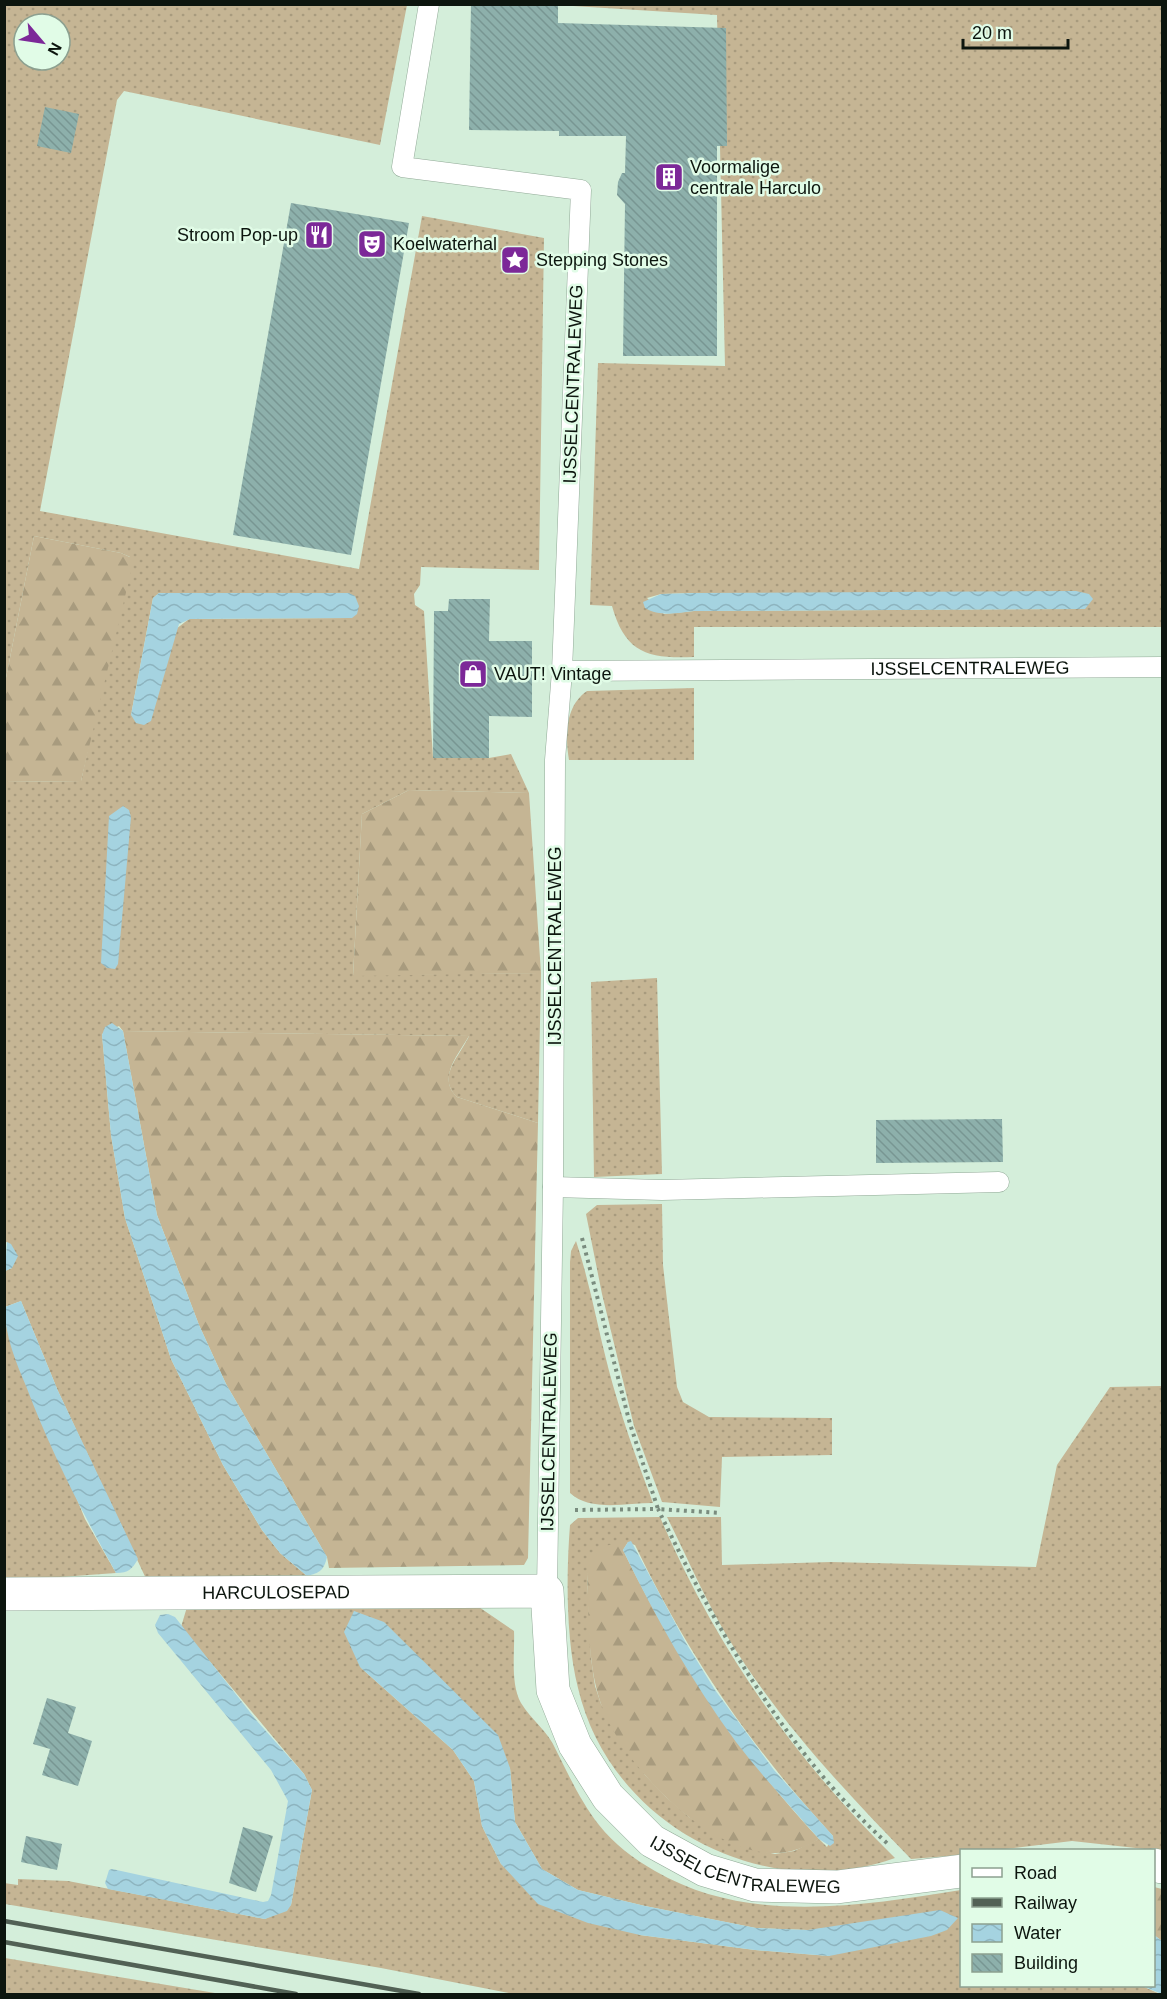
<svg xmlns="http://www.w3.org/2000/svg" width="1167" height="1999" viewBox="0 0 1167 1999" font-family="Helvetica,sans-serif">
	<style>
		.grass { fill: url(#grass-dots); fill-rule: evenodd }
		.forest { fill: url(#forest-firs) }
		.water { fill: url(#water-waves) }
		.building { fill: url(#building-back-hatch) }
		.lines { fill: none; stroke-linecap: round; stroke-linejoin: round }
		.lane-casing { stroke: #90a996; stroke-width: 21 }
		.street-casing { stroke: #90a996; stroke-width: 34 }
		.path { stroke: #7a8c7e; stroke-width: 4; stroke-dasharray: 3 4.5; stroke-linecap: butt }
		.lane { stroke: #fff; stroke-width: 20 }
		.street { stroke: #fff; stroke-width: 33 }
		.rail { stroke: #526155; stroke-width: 4.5 }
		.labels { text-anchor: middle; stroke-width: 5; stroke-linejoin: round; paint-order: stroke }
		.poi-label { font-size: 18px; fill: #0c150e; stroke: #e1fce7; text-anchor: start }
		.street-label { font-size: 18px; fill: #0c150e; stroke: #e1fce7 }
	</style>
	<defs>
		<pattern id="grass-dots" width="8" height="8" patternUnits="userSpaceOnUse" patternTransform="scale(1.5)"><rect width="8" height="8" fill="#c5b594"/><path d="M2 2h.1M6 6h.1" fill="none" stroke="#a89b7e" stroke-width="1.8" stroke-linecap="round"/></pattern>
		<pattern id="forest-firs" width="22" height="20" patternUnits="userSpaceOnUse" patternTransform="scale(1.5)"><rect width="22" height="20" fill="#c5b594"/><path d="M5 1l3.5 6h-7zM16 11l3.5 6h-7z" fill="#a89b7e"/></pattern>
		<pattern id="water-waves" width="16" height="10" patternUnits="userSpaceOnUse" patternTransform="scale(1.5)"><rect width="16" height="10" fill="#a5d3e0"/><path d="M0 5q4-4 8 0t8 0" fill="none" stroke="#8db4bf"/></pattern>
		<pattern id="building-back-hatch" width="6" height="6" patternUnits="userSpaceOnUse" patternTransform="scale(1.5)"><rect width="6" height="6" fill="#8db0ab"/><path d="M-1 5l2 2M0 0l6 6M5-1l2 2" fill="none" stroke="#789692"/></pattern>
	</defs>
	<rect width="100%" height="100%" fill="#d4eeda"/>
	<!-- grass -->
	<path class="grass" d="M5,5h402l-27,140 -256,-54 -7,9 -77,411 319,58 63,-353 122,22 -5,332 -118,-3 -1,18 -6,9 1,11 9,6 9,147h56l22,-4 18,39 -120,-3 -47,24 -9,161 188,-2 -3,150 -81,-26c-21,-20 3,-41 12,-61l-346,-5 -4,-5 -17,8 9,101 14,83 46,141 52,106 39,65 18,23 27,23 -158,9 -91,-194 -37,-90 -16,6v-36l7,-3 -5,-26 -3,1 1,-461 76,-1 49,-224 -9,-4 -87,-17 -29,147zM24,24h36v36h-36zM159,593h190l2,25 -162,1 -13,10 -45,86 22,-117z
		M557,5h605v622h-468v30c-46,2 -69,-4 -82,-51l-22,-1 8,-242 127,3 -8,-351zM694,593l79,1 312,15 -391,2 -30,3 -17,-16 14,-4z
		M694,688v72h-125c-4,-24 -4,-54 18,-69z
		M657,978l5,196 -68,3 -3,-195z
		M662,1204l1,61 7,62 7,60 6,15 26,15 123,1v37l-110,2 -2,50 -58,-5 -28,-76 -32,-132 -16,-80 11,-9z
		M576,1241c14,42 21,84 32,126 12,46 28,91 45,136 -27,0 -63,9 -83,-10v-231l1,-11z
		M4,1320l81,199 31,54 -111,8z
		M1162,1386v469l-8,-5 -82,-9 -75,9h-35l-1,5 -50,4c-67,-69 -134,-140 -184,-223 -22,-37 -40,-79 -60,-119h54l1,48 109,-3 205,5 21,-102 53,-78z
		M660,1517c55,129 134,242 235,341 -130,47 -285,-32 -317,-170 -12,-48 -12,-112 -8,-163l8,-7zM628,1542l7,3c53,110 115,201 198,291l-6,11 -8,-8 -25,12 -19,3 -34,-8 -52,-29 -23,-20 -21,-22 -44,-71 -6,-18 -4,-28 -4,-84z
		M473,1603l41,28c1,21 -4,52 7,72 10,17 27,28 35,47 13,26 25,52 43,75 15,19 35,34 56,46 93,54 205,35 306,19l1,96h180l18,8h-646l-133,-26 -376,-64 -1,-21 14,2v-6l50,2 197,38 26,-14 21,-115 -8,-16 -123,-147 6,-20zM360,1667l150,101 5,54 27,47 36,21 67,16 111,22 52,2 53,-6 -32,32 -74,-6 -115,-15 -139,-71 -19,-38 -8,-45 -21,-31z
		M4,1958h1l216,36h-216z"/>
	<!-- forest -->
	<path class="forest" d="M34,536l87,17 13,6 -53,222 -76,1v-99z
		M409,790l120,3 12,180 -188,3 9,-162z
		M123,1031l346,5c-11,19 -32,42 -12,61l81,26 -10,435 -4,7 -195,3 -2,-11 -101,-173 -27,-59 -42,-110z
		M628,1542l-5,8c52,107 115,202 196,289 -13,8 -28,14 -43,14 -69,2 -156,-91 -176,-152 -13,-41 -11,-85 -13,-127l2,-14 8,-13z
		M1154,1887l8,2v52l-8,-6z"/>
	<!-- water -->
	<path class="water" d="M1076,591l13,3 4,5 -8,10 -391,2c-16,2 -34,6 -49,-3l-2,-6 18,-8 33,-1z
		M159,593h190l6,3 4,10 -2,8 -5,4 -162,1 -11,5 -28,97 -7,4 -8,-2 -5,-8 22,-117z
		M123,806l6,4 2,7 -13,147 -3,5 -8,-1 -6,-5 8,-147z
		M112,1023l11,8 34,184 42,110 27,59 101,173c-3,13 -7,16 -20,19l-27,-23 -18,-23 -39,-65 -52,-106 -46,-141 -14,-83 -9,-100 3,-8z
		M7,1242l4,2 7,12 -6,12 -7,3z
		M21,1301l37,90 80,168c-6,10 -9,14 -22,14 -34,-61 -65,-121 -90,-187 -10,-24 -22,-52 -21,-79z
		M631,1541l55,102 29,47 59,80 59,66 1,7 -4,3 -11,-7c-28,-32 -57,-63 -83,-97 -44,-60 -81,-125 -113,-192l5,-8z
		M354,1611l30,11 114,113 12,33 5,54 27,47 36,21 67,16 111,22 52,2 132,-20 18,8 -11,12 -16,6 -102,20 -74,-6 -115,-15 -52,-12 -50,-19 -37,-40 -19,-38 -8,-45 -21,-31 -93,-83 -16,-35z
		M168,1614l7,3 82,104 47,53 8,16 -21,115 -4,6 -22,8 -157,-30 -3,-6 4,-13 3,-1 151,33 5,-1 3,-6 17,-94 -17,-31 -113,-137 -3,-8 5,-10z
		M1154,1935l8,6v53l-20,-8h12z"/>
	<!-- building -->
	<path class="building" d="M471,4h87v19l168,5 1,118h-10v210h-94l2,-152 -8,-9 1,-13 4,-9h3l1,-37h-67v-5l-90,-1z
		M45,107l34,7 -8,39 -34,-7z
		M291,203l118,20 -58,332 -118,-20z
		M449,599h41l-1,42h43v76l-43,-1v42h-56l1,-147h14z
		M1002,1119l1,43 -127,1v-43z
		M47,1698l29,9 -8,26 24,8 -14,45 -36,-11 8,-26 -17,-5z
		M243,1827l30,9 -17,56 -27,-9z
		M26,1836l36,8 -5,26 -36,-8z"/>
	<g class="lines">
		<!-- lane casing -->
		<g class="lane-casing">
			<g id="lane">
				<path d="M429,4l-27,163 179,23 -19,481 -7,89 -2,427 -6,404"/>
				<path id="s1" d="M562,671l600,-4"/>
				<path d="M553,1187l109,3 337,-8"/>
			</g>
		</g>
		<!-- street casing -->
		<g class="street-casing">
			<g id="street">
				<path id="s2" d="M4,1594l543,-3 6,99 22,55 33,52 44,44 53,29 50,15 82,2 125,-16"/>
				<path d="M1154,1865l8,2"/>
			</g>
		</g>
		<!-- path -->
		<path class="path" d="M582,1238l48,186 28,85 63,4
			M575,1510l83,-1c59,122 129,244 231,336"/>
		<!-- lane -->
		<use href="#lane" class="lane"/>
		<!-- street -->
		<use href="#street" class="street"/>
		<!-- rail -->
		<path class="rail" d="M4,1921l415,73
			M4,1942l292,52"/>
	</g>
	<!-- icons -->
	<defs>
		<g id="building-square" transform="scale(1.5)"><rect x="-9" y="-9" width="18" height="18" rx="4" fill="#7c2898" stroke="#e1fce7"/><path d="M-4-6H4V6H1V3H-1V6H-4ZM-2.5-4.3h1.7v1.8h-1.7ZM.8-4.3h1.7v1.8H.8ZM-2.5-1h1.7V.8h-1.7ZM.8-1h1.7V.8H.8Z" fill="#fff"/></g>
		<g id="restaurant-square" transform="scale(1.5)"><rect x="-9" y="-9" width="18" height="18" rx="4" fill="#7c2898" stroke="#e1fce7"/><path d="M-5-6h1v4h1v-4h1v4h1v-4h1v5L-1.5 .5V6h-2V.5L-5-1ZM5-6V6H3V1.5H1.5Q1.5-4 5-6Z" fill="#fff"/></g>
		<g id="theatre-square" transform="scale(1.5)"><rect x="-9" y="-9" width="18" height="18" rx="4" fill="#7c2898" stroke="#e1fce7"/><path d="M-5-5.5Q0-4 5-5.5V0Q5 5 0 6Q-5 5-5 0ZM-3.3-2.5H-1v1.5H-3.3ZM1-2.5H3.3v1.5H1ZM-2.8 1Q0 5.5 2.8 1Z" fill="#fff"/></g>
		<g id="sight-square" transform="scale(1.5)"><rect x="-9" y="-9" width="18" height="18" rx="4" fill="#7c2898" stroke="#e1fce7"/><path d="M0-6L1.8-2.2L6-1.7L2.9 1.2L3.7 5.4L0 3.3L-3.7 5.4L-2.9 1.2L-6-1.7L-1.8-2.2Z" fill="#fff"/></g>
		<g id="shop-square" transform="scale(1.5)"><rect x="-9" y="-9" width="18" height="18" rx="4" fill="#7c2898" stroke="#e1fce7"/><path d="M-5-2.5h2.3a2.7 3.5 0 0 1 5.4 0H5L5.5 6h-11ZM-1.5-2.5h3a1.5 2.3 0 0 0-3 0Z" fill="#fff"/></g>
	</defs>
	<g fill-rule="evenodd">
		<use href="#building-square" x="669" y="177"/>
		<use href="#restaurant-square" x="319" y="235"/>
		<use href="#theatre-square" x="372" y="244"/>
		<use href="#sight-square" x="515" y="260"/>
		<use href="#shop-square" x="473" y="674"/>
	</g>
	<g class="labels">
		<!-- poi labels -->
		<g class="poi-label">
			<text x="690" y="173">Voormalige<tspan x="690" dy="21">centrale Harculo</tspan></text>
			<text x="298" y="241" text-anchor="end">Stroom Pop-up</text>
			<text x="393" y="250">Koelwaterhal</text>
			<text x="536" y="266">Stepping Stones</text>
			<text x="494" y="680">VAUT! Vintage</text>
		</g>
		<!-- street labels -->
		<g class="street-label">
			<text transform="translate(573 384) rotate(-88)" y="6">IJSSELCENTRALEWEG</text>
			<text dy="6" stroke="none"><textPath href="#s1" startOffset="408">IJSSELCENTRALEWEG</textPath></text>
			<text transform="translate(555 946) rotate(-90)" y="6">IJSSELCENTRALEWEG</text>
			<text transform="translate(549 1432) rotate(-89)" y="6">IJSSELCENTRALEWEG</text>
			<text dy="6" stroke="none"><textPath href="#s2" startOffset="272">HARCULOSEPAD</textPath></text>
			<text dy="6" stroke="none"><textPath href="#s2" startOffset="924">IJSSELCENTRALEWEG</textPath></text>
		</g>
	</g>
	<!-- border -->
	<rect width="1167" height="1999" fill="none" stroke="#0c150e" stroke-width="12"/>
	<!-- legend -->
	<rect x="960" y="1849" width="195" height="138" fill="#e1fce7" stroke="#8ca090" stroke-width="1.5"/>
	<rect x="972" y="1868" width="30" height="9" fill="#ffffff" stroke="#8ca090" stroke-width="1.5"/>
	<text x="1014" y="1879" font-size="18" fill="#0c150e">Road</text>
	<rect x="972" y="1898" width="30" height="9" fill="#526155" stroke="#8ca090" stroke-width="1.5"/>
	<text x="1014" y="1909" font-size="18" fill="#0c150e">Railway</text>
	<rect x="972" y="1924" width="30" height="18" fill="url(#water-waves)" stroke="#8ca090" stroke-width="1.5"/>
	<text x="1014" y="1939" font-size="18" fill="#0c150e">Water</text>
	<rect x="972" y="1954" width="30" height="18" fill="url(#building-back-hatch)" stroke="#8ca090" stroke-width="1.5"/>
	<text x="1014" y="1969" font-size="18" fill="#0c150e">Building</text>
	<!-- north arrow -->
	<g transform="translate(42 42) rotate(119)"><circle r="28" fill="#e1fce7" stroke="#8ca090" stroke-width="1.5"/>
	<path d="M0-4.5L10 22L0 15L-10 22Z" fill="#7c2898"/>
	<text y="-9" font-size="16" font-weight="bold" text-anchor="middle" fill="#0c150e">N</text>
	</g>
	<!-- scale -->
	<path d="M963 39v9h105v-9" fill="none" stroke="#0c150e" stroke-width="3"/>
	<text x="972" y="39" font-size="18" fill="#0c150e" stroke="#e1fce7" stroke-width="4.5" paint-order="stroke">20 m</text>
</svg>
